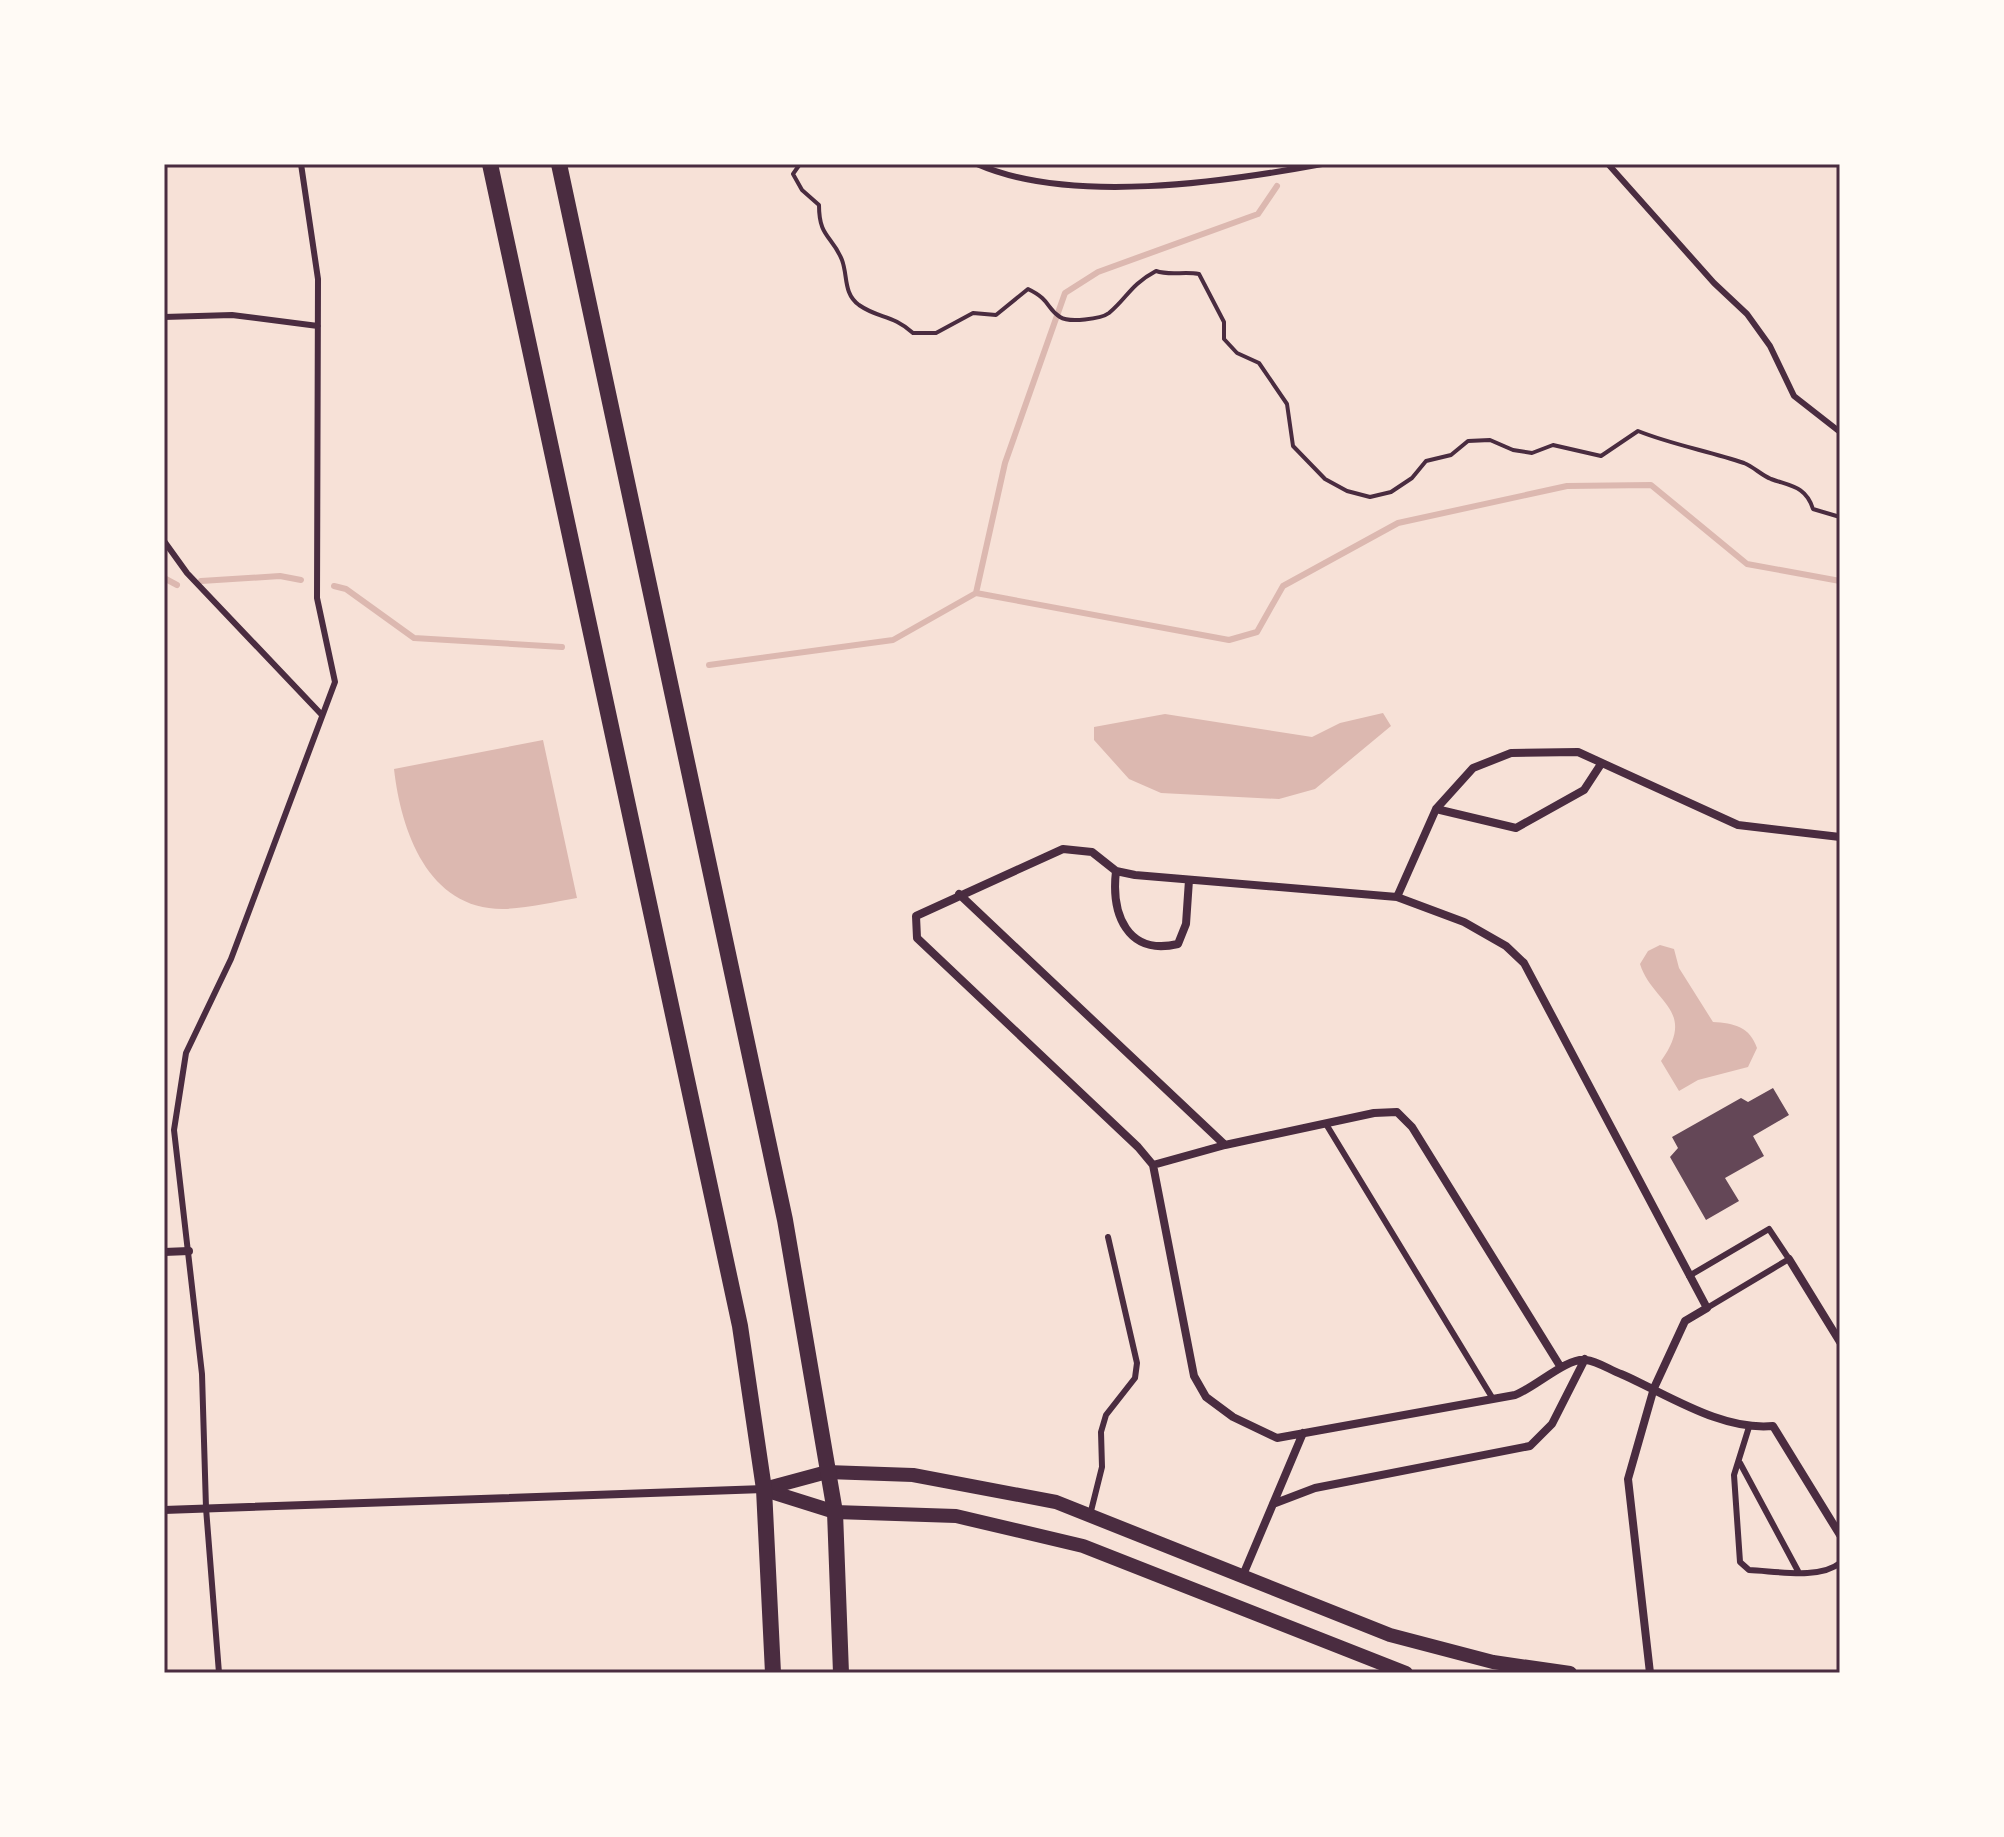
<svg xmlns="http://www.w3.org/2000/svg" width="2004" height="1837" viewBox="0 0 2004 1837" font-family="Roboto,sans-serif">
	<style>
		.water { fill: #dcb8b0 }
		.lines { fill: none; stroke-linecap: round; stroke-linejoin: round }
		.stream { stroke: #dcb8b0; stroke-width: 6 }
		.building { fill: #644757 }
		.path { stroke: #4a2c40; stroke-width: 4 }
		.service { stroke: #4a2c40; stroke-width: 6 }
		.minor { stroke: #4a2c40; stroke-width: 8 }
		.tertiary { stroke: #4a2c40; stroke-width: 14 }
		.secondary { stroke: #4a2c40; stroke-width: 16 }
		.neatline { fill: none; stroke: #4a2c40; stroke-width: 3 }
	</style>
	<rect width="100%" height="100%" fill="#f7e1d7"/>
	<!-- water -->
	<path class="water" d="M1383,713l8,13 -76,63 -36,10 -118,-6 -32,-14 -35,-39v-13l71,-13 147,23 28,-14z
		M543,740l34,158c-23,4 -49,10 -73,11 -76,1 -103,-78 -110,-140z
		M1660,945l14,4 5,19 34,54c21,1 37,5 44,26l-9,19 -50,13 -19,11 -18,-30c37,-52 -9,-58 -21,-97l8,-13z"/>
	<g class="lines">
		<!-- stream -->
		<path class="stream" d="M164,578l13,7
			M201,581l79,-5 21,4
			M334,586l12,3 68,49 148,9
			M976,593l29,-130 60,-170 33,-21 160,-58 19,-28
			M709,665l184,-25 83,-47 253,47 28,-8 26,-46 115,-63 169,-37 84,-1 96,79 93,17"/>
	</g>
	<!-- building -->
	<path class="building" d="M1773,1088l16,27 -36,21 11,20 -39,22 14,23 -33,19 -36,-63 8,-9 -6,-11 69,-39 7,4z"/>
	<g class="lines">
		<!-- path -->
		<path class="path" d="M800,164l-7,10 9,16 17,15c0,33 13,30 23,55 6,16 1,33 17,45 20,14 33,9 54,28h23l37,-20 23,2 32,-26c23,11 18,19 32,28 9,6 41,2 49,-4 19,-16 21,-28 47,-42 14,5 28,0 43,3l25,48v17l13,14 22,10 28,41 6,42 32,33 22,12 23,6 21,-5 21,-14 14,-17 25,-6 17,-14 22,-1 23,10 19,3 21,-8 48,11 37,-25c35,14 71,20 106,32 10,4 17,12 27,16 19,7 35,7 42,30l27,8"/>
		<!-- service -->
		<path class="service" d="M977,164c93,41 248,18 345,0
			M1608,164l106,119 33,31 23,32 24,50 46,36
			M164,317l68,-2 86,11
			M164,541l23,32 135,142
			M1326,1124l167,275
			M1689,1276l80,-47 20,30 -82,49
			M1749,1427l-15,48 6,87 9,8c27,1 70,10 91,-7
			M1740,1463l58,108
			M1090,1515l12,-48 -1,-35 5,-17 29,-37 2,-15 -29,-126
			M219,1673l-13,-165 -4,-134 -28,-244 12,-77 45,-94 104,-277 -18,-84 1,-319 -17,-115"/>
		<!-- minor -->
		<path class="minor" d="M1436,809l80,19 68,-38 17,-26
			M1116,871c-5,43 11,85 62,73l8,-20 3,-44
			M959,894l266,251 149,-32 23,-1 15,15 148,239
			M1397,897l39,-88 37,-41 38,-15 67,-1 160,73 102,12
			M1153,1165l72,-20
			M164,1252l25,-1
			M1789,1259l51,83
			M1273,1504l42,-16 215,-42 22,-22 33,-65
			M164,1510l600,-21
			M1243,1575l60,-142
			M1650,1673l-22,-194 26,-91 31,-67 22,-13 -183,-345 -18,-17 -42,-24 -67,-25 -262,-22 -19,-4 -24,-19 -29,-3 -147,67 1,22 221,209 15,18 41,211 12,21 27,20 44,21 238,-43c21,-8 52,-38 71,-35 11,1 24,10 35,14 46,20 100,57 152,52l67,109"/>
		<!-- tertiary -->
		<path class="tertiary" d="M764,1489l63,-17 86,3 143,27 334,133 103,27 77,11
			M765,1490l70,22 121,4 127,30 323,127"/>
		<!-- secondary -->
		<path class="secondary" d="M490,164l250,1162 24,163 9,184
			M559,164l226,1056 50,292 6,161"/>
	</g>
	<!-- border -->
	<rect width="2004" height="1837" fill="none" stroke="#fffaf5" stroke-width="332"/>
	<rect x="166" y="166" width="1672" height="1505" class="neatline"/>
</svg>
